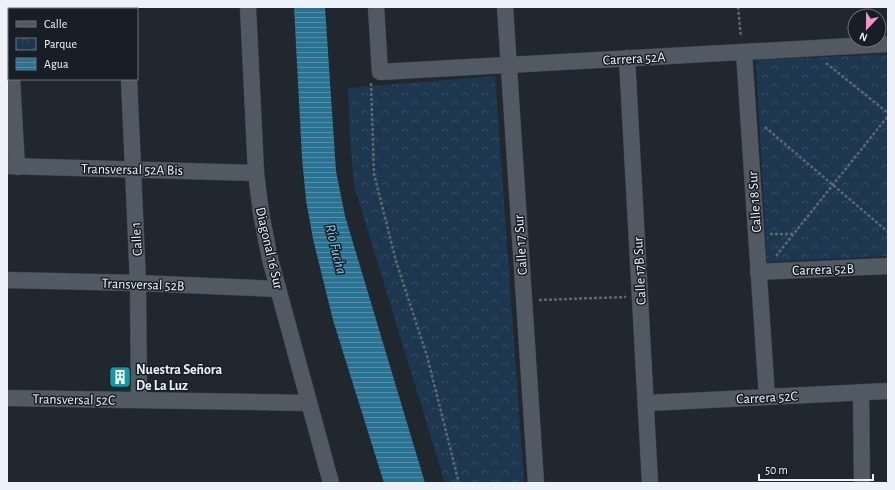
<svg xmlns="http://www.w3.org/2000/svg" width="895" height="490" viewBox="0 0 895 490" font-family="'Alegreya Sans',sans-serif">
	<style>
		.park { fill: url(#park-crowns) }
		.water { fill: url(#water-rules) }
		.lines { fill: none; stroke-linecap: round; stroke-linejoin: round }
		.minor-casing { stroke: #3c4248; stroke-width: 17 }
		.path { stroke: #5f666d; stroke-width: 2.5; stroke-dasharray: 3 2; stroke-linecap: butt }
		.minor { stroke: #515962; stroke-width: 16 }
		.labels { text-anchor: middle; stroke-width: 3; stroke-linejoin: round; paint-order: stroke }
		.street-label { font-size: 14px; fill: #edf2f8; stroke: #171e25 }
		.poi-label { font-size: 14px; font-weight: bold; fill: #edf2f8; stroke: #171e25; text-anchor: start }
		.water-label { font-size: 15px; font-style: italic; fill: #81cff4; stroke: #171e25 }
	</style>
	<defs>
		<pattern id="park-crowns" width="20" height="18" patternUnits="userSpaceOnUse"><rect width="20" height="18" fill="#1e3751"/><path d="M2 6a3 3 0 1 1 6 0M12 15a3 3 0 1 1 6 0" fill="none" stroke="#344b62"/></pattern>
		<pattern id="water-rules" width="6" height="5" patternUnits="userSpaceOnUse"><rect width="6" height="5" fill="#297292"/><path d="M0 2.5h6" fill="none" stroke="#538da7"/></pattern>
	</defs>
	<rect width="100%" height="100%" fill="#20272f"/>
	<!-- park -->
	<path class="park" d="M888,54v202l-121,6 -11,-202z
		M495,76l29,407h-79l-91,-298 -4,-49 -2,-48z"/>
	<!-- water -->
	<path class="water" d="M294,7h31l11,164 9,45 80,267h-41l-51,-163 -20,-81 -7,-39 -4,-42z"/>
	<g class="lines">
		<!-- minor casing -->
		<g class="minor-casing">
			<path id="minor" d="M8,7l1,19
				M125,7l1,2
				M248,7l8,166 5,40 9,46 61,224
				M376,7l4,65 508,-28
				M505,7l31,476
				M744,52l23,345
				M627,58l23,425
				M12,79l5,88
				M129,79l9,204 1,117
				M7,166l249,7
				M758,272l130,-6
				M7,280l131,3 140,6
				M861,392l1,91
				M7,398l302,5
				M647,403l241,-12"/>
		</g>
		<!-- path -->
		<path class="path" d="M738,7l3,30
			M826,63l62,50
			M371,83l3,91 22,87 31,95 32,127
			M765,127l123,105
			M770,234h23
			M776,256l112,-140
			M539,300l87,-3"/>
		<!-- minor -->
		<use href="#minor" class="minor"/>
	</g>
	<!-- icons -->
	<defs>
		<g id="building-square" transform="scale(1.15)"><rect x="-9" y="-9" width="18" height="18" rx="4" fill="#0f9aa8" stroke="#171e25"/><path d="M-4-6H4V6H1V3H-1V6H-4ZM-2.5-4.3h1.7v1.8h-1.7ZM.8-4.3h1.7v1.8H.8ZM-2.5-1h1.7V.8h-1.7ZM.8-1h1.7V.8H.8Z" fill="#fff"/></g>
	</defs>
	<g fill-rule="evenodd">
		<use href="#building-square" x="120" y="377"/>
	</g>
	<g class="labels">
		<!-- street labels -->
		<g class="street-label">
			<text transform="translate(634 58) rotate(-3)" y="5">Carrera 52A</text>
			<text transform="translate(132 169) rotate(1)" y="5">Transversal 52A Bis</text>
			<text transform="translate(754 202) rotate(-94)" y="5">Calle 18 Sur</text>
			<text transform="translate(136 239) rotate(-93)" y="5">Calle 1</text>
			<text transform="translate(520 245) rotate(-94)" y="5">Calle 17 Sur</text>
			<text transform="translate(270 248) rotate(77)" y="5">Diagonal 16 Sur</text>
			<text transform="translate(823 269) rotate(-2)" y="5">Carrera 52B</text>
			<text transform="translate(639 271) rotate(-93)" y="5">Calle 17B Sur</text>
			<text transform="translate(143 284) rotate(2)" y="5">Transversal 52B</text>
			<text transform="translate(767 397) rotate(-3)" y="5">Carrera 52C</text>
			<text transform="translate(74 399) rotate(1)" y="5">Transversal 52C</text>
		</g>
		<!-- poi labels -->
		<g class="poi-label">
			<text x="136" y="374">Nuestra Señora<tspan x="136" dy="16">De La Luz</tspan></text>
		</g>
		<!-- water labels -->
		<g class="water-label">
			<text transform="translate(336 249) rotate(76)" y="5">Río Fucha</text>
		</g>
	</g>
	<!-- border -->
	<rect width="895" height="490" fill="none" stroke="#edf2f8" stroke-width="16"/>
	<!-- legend -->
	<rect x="8" y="8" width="130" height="72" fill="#171e25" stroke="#6d7379"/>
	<rect x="16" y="21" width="20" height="6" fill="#515962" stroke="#6d7379"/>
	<text x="44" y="28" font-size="12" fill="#edf2f8">Calle</text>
	<rect x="16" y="38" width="20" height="12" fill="url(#park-crowns)" stroke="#6d7379"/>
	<text x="44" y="48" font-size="12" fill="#edf2f8">Parque</text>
	<rect x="16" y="58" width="20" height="12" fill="url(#water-rules)" stroke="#6d7379"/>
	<text x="44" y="68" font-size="12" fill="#edf2f8">Agua</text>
	<!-- north arrow -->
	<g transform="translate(867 28) rotate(202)"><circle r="19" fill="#171e25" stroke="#6d7379"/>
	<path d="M0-3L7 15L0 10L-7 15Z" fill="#f990ca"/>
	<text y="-6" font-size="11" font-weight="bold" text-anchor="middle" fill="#edf2f8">N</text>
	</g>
	<!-- scale -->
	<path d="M759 474v6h114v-6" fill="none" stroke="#edf2f8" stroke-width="2"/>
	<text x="765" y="474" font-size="12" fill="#edf2f8" stroke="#171e25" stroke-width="3" paint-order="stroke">50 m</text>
</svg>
